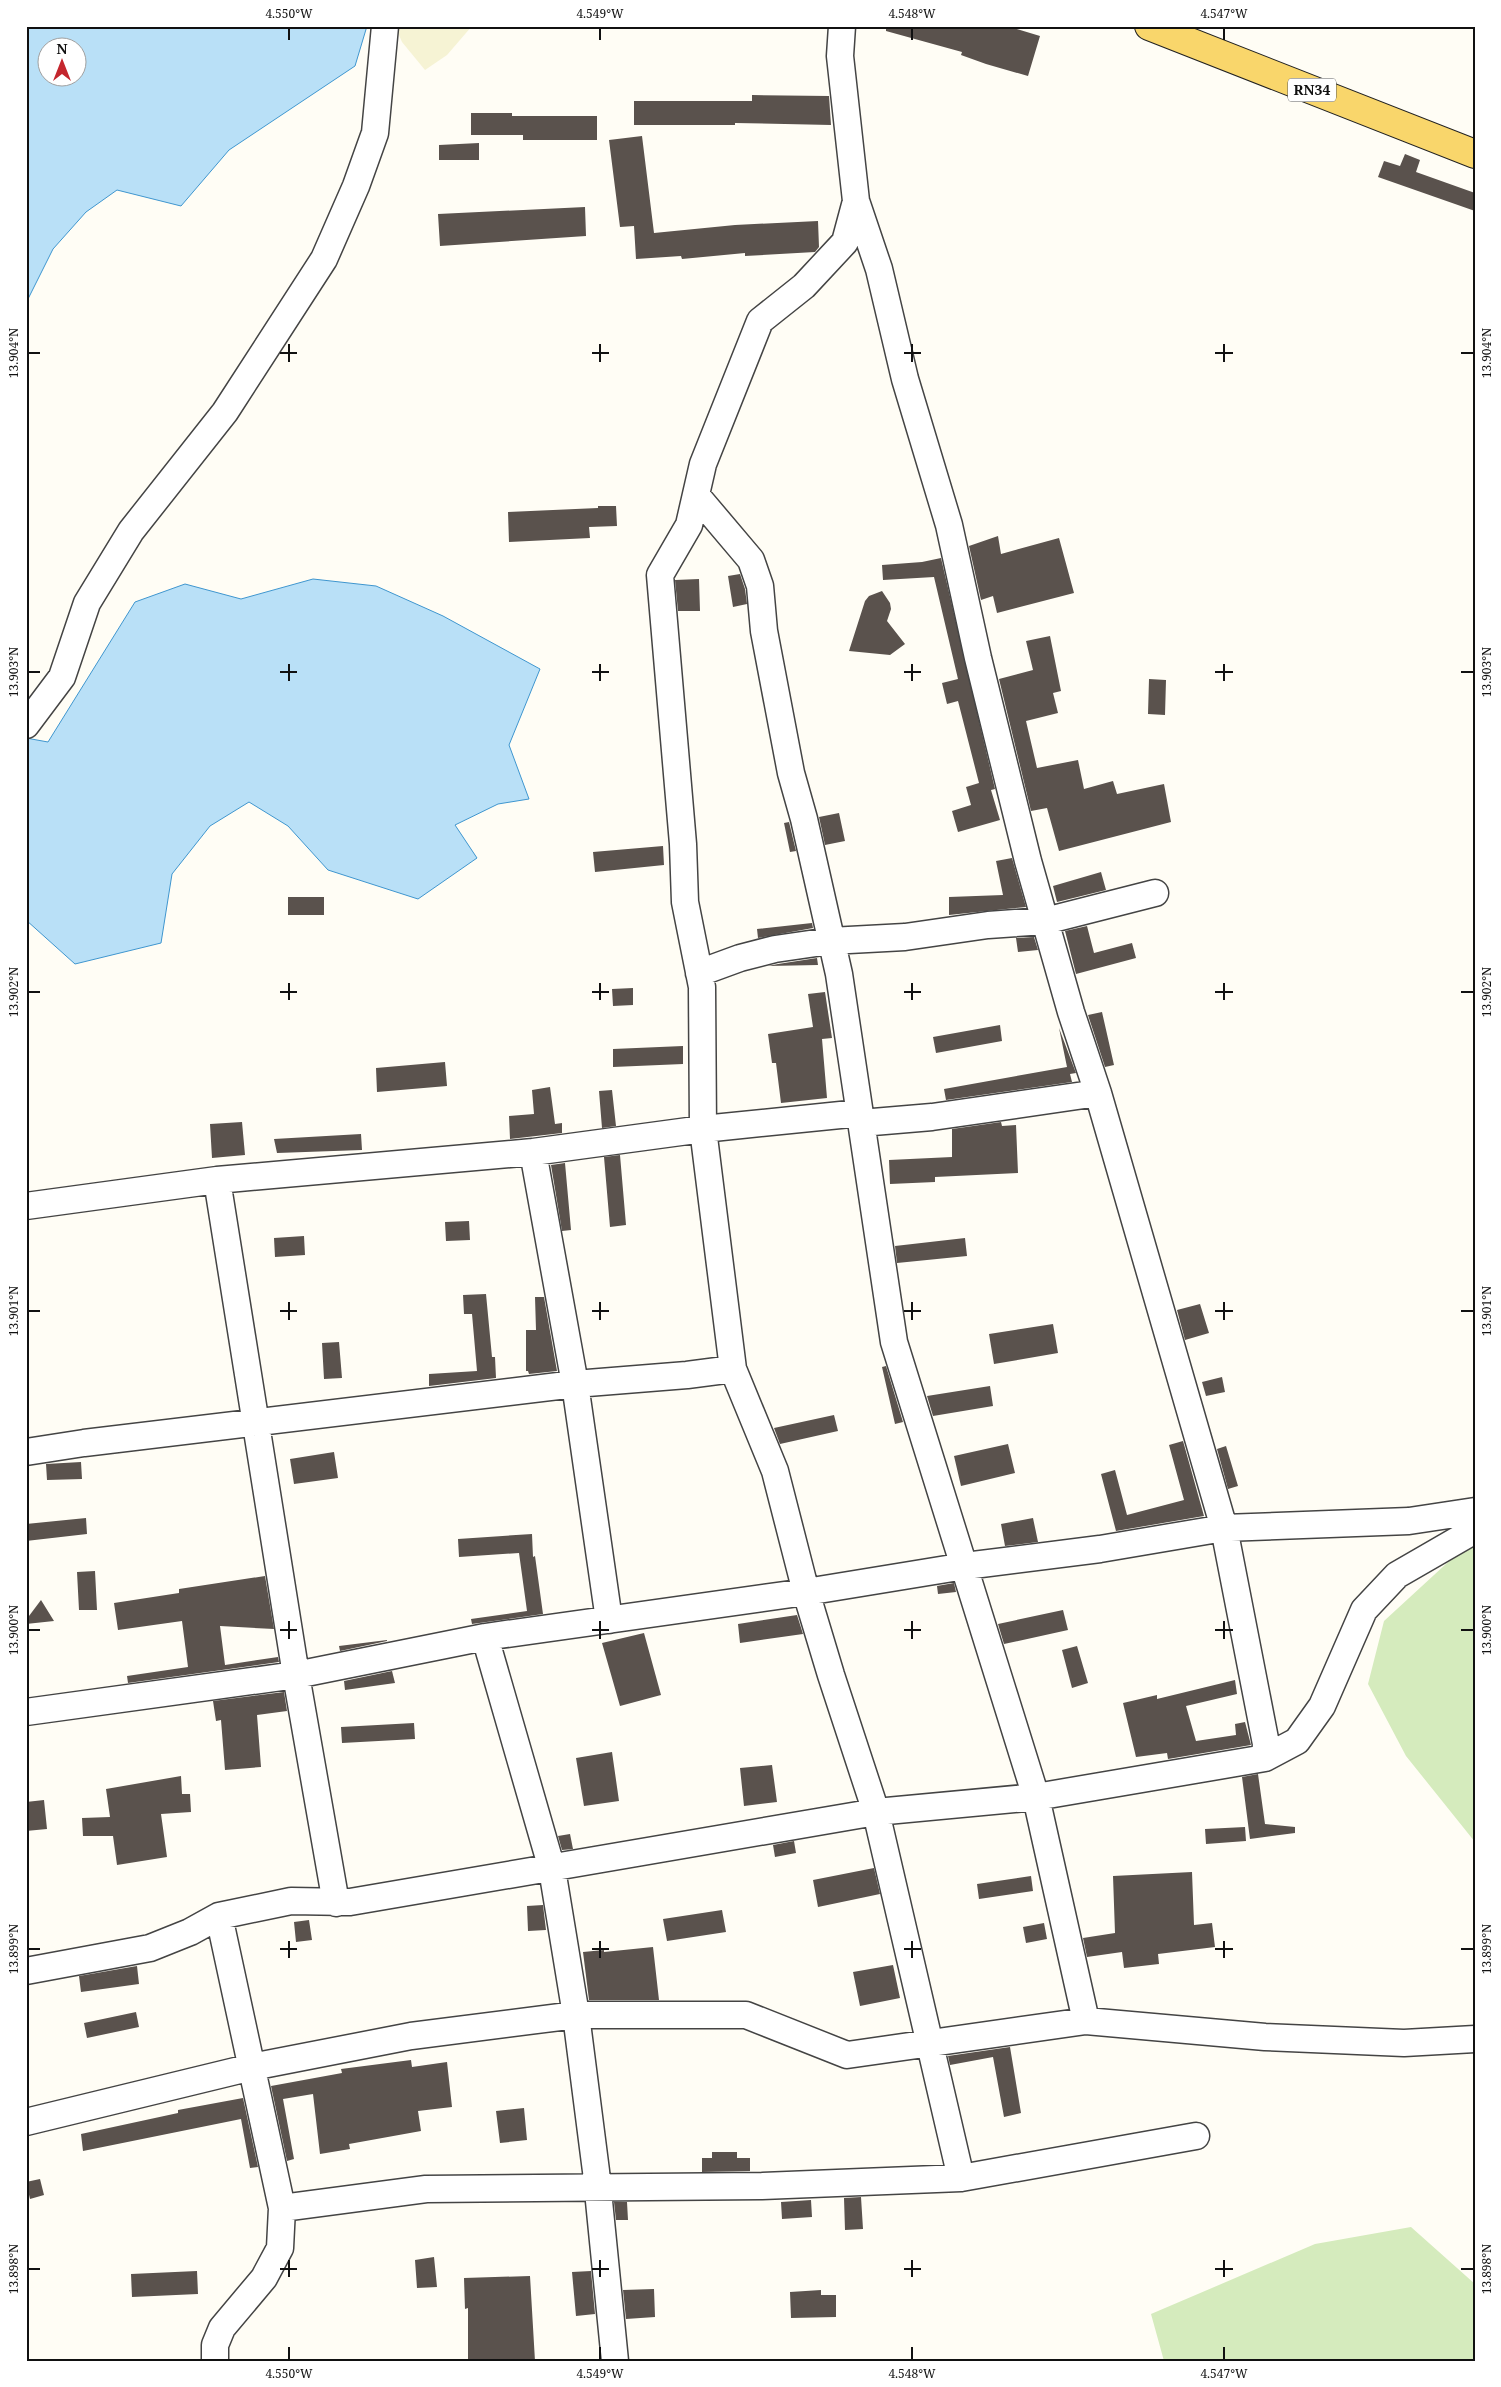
<svg xmlns="http://www.w3.org/2000/svg" width="1501" height="2387" viewBox="0 0 1501 2387" font-family="'Noto Serif',serif">
	<style>
		.farmland { fill: #f6f3d4 }
		.green { fill: #d5ebbd }
		.water { fill: #b9e0f7; stroke: #3f96cf; fill-rule: evenodd }
		.building { fill: #5a524d }
		.lines { fill: none; stroke-linecap: round; stroke-linejoin: round }
		.minor-casing { stroke: #444; stroke-width: 29 }
		.major-casing { stroke: #222; stroke-width: 30 }
		.minor { stroke: #fff; stroke-width: 26 }
		.major { stroke: #f9d66b; stroke-width: 28 }
		.ticks { fill: none; stroke: #111; stroke-width: 2 }
		.labels { text-anchor: middle; stroke-width: 5; stroke-linejoin: round; paint-order: stroke }
		.shield { fill: #fff; stroke: #585858; stroke-width: 1 }
		.shield-label { font-size: 14px; font-weight: bold; fill: #111 }
		.neatline { fill: none; stroke: #111; stroke-width: 2 }
		.ticks-label { font-size: 12px; text-anchor: middle; fill: #111 }
	</style>
	<rect width="100%" height="100%" fill="#fffdf5"/>
	<!-- farmland -->
	<path class="farmland" d="M395,26h77l-25,29 -22,15 -23,-28z"/>
	<!-- green -->
	<path class="green" d="M1475,1547v295l-69,-86 -38,-72 16,-63 75,-69z
		M1411,2227l64,57v77h-311l-13,-47 164,-70z"/>
	<!-- water -->
	<path class="water" d="M26,26h341l-12,40 -126,84 -48,56 -64,-16 -31,22 -33,37 -27,54zM48,48h30v30h-30z
		M313,579l63,7 67,30 97,53 -31,76 20,54 -31,5 -43,21 22,33 -59,41 -90,-29 -40,-44 -39,-24 -39,24 -38,48 -11,69 -86,21 -49,-44v-182l22,4 87,-140 50,-18 56,15z"/>
	<!-- building -->
	<path class="building" d="M886,26h121l33,10 -12,40 -42,-12 -25,-9 1,-3 -76,-21z
		M752,95l77,1 2,29 -96,-2v2h-101v-24h118z
		M471,113h41v3h85v24h-74v-5h-52z
		M642,136l12,97 81,-8 83,-4 1,26 -4,5 -70,4v-3l-63,6 -1,-3 -45,3 -2,-33 -14,1 -11,-87z
		M479,143v17h-40v-15z
		M1405,154l15,6 -4,12 59,21v18l-97,-34 6,-16 16,5z
		M585,207l1,29 -146,10 -2,-32z
		M598,506h18l1,20 -28,1 1,11 -81,4 -1,-30 90,-4z
		M998,536l3,18 58,-16 15,55 -77,20 -4,-17 -12,4 -12,-54z
		M941,558l54,231 -4,1 9,30 -42,12 -6,-21 19,-6 -5,-18 13,-4 -21,-82 -11,3 -5,-21 16,-4 -24,-102 -51,3 -1,-15 40,-3z
		M740,574l5,15 2,15 -14,3 -5,-31z
		M699,579l1,32h-22l-3,-31z
		M882,591l8,12 1,6 -4,12 18,23 -15,11 -41,-4 16,-50 4,-5z
		M1050,636l11,55 -8,2 5,20 -32,8 11,47 41,-8 6,29 29,-8 4,13 47,-10 7,38 -112,29 -12,-43 -16,3 -32,-132 34,-9 -7,-29z
		M1149,679l17,1 -1,35 -17,-1z
		M839,813l6,28 -20,4 -6,-28z
		M789,822l7,29 -6,1 -6,-29z
		M663,846l1,19 -69,7 -2,-20z
		M1012,858l14,49 -77,8v-18l54,-2 -7,-34z
		M1101,872l5,18 -49,12 -4,-16z
		M288,897h36v18h-36z
		M812,923l1,5 -55,10 -1,-9z
		M1087,926l7,27 38,-10 4,15 -60,16 -11,-43z
		M1034,937l4,13 -20,2 -2,-14z
		M817,958l1,7 -50,1 10,-2z
		M633,988v17l-20,1 -1,-17z
		M825,992l7,46 -10,1 5,59 -46,5 -5,-40h-4l-4,-29 45,-7 -5,-33z
		M1102,1012l12,53 -9,2 -17,-52z
		M1000,1025l2,16 -66,12 -3,-16z
		M1059,1028l17,45 -6,1 2,8 -126,18 -2,-11 123,-22z
		M683,1046v18l-70,3v-18z
		M445,1062l2,24 -70,6 -1,-24z
		M550,1087l5,37 7,-1v10l-52,6 -1,-23 25,-2 -2,-24z
		M612,1090l4,36 -14,2 -3,-37z
		M242,1122l3,33 -33,3 -2,-34z
		M1001,1122l1,4 14,-1 2,48 -83,4v5l-45,2 -1,-24 63,-3v-28z
		M361,1134l1,16 -85,3 -3,-14z
		M620,1155l6,70 -16,2 -6,-70z
		M565,1163l6,67 -9,1 -11,-66z
		M469,1221l1,19 -24,1 -1,-19z
		M304,1236l1,19 -30,2 -1,-19z
		M965,1238l2,18 -70,7 -2,-17z
		M486,1294l6,63h3l1,21 -67,8v-12l48,-3 -5,-57h-8l-1,-19z
		M535,1297h9l13,74 -28,3 -1,-3h-2v-41h10z
		M1200,1304l9,29 -24,7 -8,-30z
		M1053,1324l5,29 -64,11 -5,-30z
		M339,1342l3,36 -18,1 -2,-36z
		M886,1366l17,56 -8,2 -13,-57z
		M1222,1377l3,15 -19,4 -4,-14z
		M990,1386l3,20 -60,10 -6,-20z
		M834,1415l4,16 -58,13 -6,-16z
		M1183,1441l21,75 -88,15 -15,-57 14,-4 12,45 57,-15 -15,-55z
		M1008,1444l7,29 -54,13 -7,-30z
		M1226,1446l12,40 -10,3 -11,-40z
		M334,1452l4,26 -44,6 -4,-25z
		M81,1462l1,17 -35,1 -1,-16z
		M86,1518l1,16 -61,7v-17z
		M1033,1518l5,24 -33,4 -4,-22z
		M532,1534l1,23 2,-1 8,58 -71,10 -1,-5 56,-8 -8,-58 -60,4 -1,-18z
		M95,1571l2,39h-18l-2,-38z
		M265,1576l9,53 -54,-3 5,39 53,-8 1,5 -151,21 -1,-7 61,-9 -6,-46 -64,9 -4,-27 65,-10v-4z
		M954,1583l2,9 -18,2 -1,-8z
		M41,1600l13,21 -28,3v-4z
		M1063,1610l5,20 -64,14 -6,-20z
		M797,1615l6,19 -63,9 -2,-19z
		M644,1633l17,62 -41,11 -18,-63z
		M387,1640v1l-47,10 -1,-5z
		M1077,1646l11,37 -16,5 -10,-38z
		M392,1671l3,12 -50,7 -1,-9z
		M1235,1680l2,14 -51,12 10,35 40,-6 -1,-11 10,-2 6,23 -83,14 -1,-6 -31,4 -13,-54 34,-8v4z
		M284,1692l3,19 -30,4 4,52 -36,3 -4,-50 -5,1 -3,-20z
		M414,1723l1,16 -73,4 -1,-16z
		M612,1752l7,49 -35,5 -8,-48z
		M772,1765l5,37 -33,4 -4,-38z
		M1258,1774l7,50 30,3v6l-45,6 -8,-62z
		M181,1776l1,18h8l1,18 -30,2 6,43 -50,8 -4,-29h-30l-1,-18 28,-1 -4,-28z
		M44,1800l3,29 -21,2v-29z
		M1245,1827l1,14 -40,3 -1,-15z
		M570,1834l3,15 -11,1 -4,-14z
		M794,1841l2,12 -21,4 -2,-12z
		M874,1868l6,26 -62,13 -5,-27z
		M1192,1872l2,53 18,-2 3,24 -57,7 1,10 -35,4 -2,-16 -35,5 -4,-19 32,-5 -2,-57z
		M1031,1876l2,15 -54,8 -2,-15z
		M543,1905l3,25 -18,1 -1,-25z
		M722,1910l4,22 -59,9 -4,-22z
		M309,1920l3,20 -16,2 -2,-20z
		M1044,1923l3,16 -21,4 -3,-16z
		M653,1947l6,53h-70l-6,-48 21,-2v2z
		M893,1965l7,33 -40,8 -7,-34z
		M137,1966l2,18 -58,8 -2,-16z
		M136,2012l3,15 -52,11 -3,-15z
		M1010,2047l11,66 -17,4 -11,-60 -43,8 -2,-9z
		M411,2060l1,7 35,-5 5,45 -34,4 3,20 -72,13 1,5 -30,5 -7,-60 -30,5 11,60 -7,2 -16,-75 71,-13 -1,-4z
		M243,2098l15,69 -8,1 -9,-49 -158,32 -2,-17 97,-21v-3z
		M524,2108l3,32 -27,3 -4,-32z
		M712,2152h25v6h13v13l-48,1v-14h10z
		M40,2179l4,16 -14,4 -4,-17z
		M861,2197l2,32 -18,1 -1,-32z
		M811,2200l1,17 -30,2 -1,-17z
		M614,2202h13l1,18h-12z
		M434,2257l3,30 -20,1 -2,-28z
		M197,2271l1,23 -66,3 -1,-23z
		M591,2271l4,43 -19,2 -4,-44z
		M530,2276l5,85h-67v-53l-3,1 -1,-31z
		M654,2289l1,28 -29,2 -3,-29z
		M821,2290v5h15v22l-45,1 -1,-26z"/>
	<g class="lines">
		<!-- minor casing -->
		<g class="minor-casing">
			<path id="minor" d="M842,26l-2,30 16,145 23,68 26,110 44,146 29,133 50,203 43,151 27,81 126,435 185,-7 66,-10
				M856,201l-11,41 -41,44 -44,35 -57,143 -14,61 -29,50 23,269 2,58 17,85 1,142 30,240 42,102 31,121 25,83 45,137 85,366
				M696,495l55,65 9,26 4,45 27,142 13,46 35,155 55,368 142,455 50,224
				M26,725l36,-48 25,-74 44,-72 94,-119 99,-153 32,-73 19,-53 10,-107
				M699,973l41,-15 35,-9 55,-8 75,-4 83,-12 57,-4 110,-28
				M861,1123l71,-6 166,-24
				M533,1152l42,232 34,236
				M217,1180l79,495 40,228
				M26,1206l191,-26 316,-28 170,-23 157,-16
				M26,1452l58,-9 491,-59 112,-9 46,-6
				M485,1637l67,232 24,146 20,156 19,190
				M26,1712l270,-37 189,-38 321,-45 159,-26 135,-17 124,-21 42,216 -1,14
				M26,1971l124,-23 40,-16 29,-16 72,-15 59,1 526,-90 160,-15 229,-39 32,-17 25,-35 42,-96 33,-35 78,-45
				M26,2122l226,-55 159,-31 165,-21h170l101,40 239,-34 179,16 139,6 71,-4
				M282,2208l144,-19 336,-3 199,-8 235,-42
				M215,2361v-16l7,-17 42,-50 16,-30 2,-40 -63,-292"/>
		</g>
		<!-- major casing -->
		<g class="major-casing">
			<path id="major" d="M1149,26l326,128"/>
		</g>
		<!-- minor -->
		<use href="#minor" class="minor"/>
		<!-- major -->
		<use href="#major" class="major"/>
	</g>
	<!-- ticks -->
	<path class="ticks" d="M289,28v12M600,28v12M912,28v12M1224,28v12M289,344v18M600,344v18M912,344v18M1224,344v18M28,353h12M280,353h17M592,353h17M904,353h17M1215,353h18M1461,353h13M289,664v17M600,664v17M912,664v17M1224,664v17M28,672h12M280,672h17M592,672h17M904,672h17M1215,672h18M1461,672h13M289,983v17M600,983v17M912,983v17M1224,983v17M28,992h12M280,992h17M592,992h17M904,992h17M1215,992h18M1461,992h13M289,1302v18M600,1302v18M912,1302v18M1224,1302v18M28,1311h12M280,1311h17M592,1311h17M904,1311h17M1215,1311h18M1461,1311h13M289,1621v18M600,1621v18M912,1621v18M1224,1621v18M28,1630h12M280,1630h17M592,1630h17M904,1630h17M1215,1630h18M1461,1630h13M289,1941v17M600,1941v17M912,1941v17M1224,1941v17M28,1949h12M280,1949h17M592,1949h17M904,1949h17M1215,1949h18M1461,1949h13M289,2260v17M600,2260v17M912,2260v17M1224,2260v17M28,2269h12M280,2269h17M592,2269h17M904,2269h17M1215,2269h18M1461,2269h13M289,2347v13M600,2347v13M912,2347v13M1224,2347v13"/>
	<g class="labels">
		<!-- shield labels -->
		<rect class="shield" x="1288" y="78.5" width="48" height="23" rx="4"/>
		<g class="shield-label">
			<text x="1312" y="95">RN34</text>
		</g>
	</g>
	<!-- border -->
	<rect width="1501" height="2387" fill="none" stroke="#ffffff" stroke-width="55"/>
	<!-- north arrow -->
	<g transform="translate(62 62)"><circle r="24" fill="#ffffff" stroke="#a0a0a0"/>
	<path d="M0-4L9 19L0 12L-9 19Z" fill="#c4262e"/>
	<text y="-8" font-size="14" font-weight="bold" text-anchor="middle" fill="#111111">N</text>
	</g>
	<rect x="28" y="28" width="1446" height="2332" class="neatline"/>
	<g class="ticks-label">
		<text x="289" y="18">4.550°W</text>
		<text x="600" y="18">4.549°W</text>
		<text x="912" y="18">4.548°W</text>
		<text x="1224" y="18">4.547°W</text>
		<text transform="translate(14 353) rotate(-90)" y="4">13.904°N</text>
		<text transform="translate(1487 353) rotate(-90)" y="4">13.904°N</text>
		<text transform="translate(14 672) rotate(-90)" y="4">13.903°N</text>
		<text transform="translate(1487 672) rotate(-90)" y="4">13.903°N</text>
		<text transform="translate(14 992) rotate(-90)" y="4">13.902°N</text>
		<text transform="translate(1487 992) rotate(-90)" y="4">13.902°N</text>
		<text transform="translate(14 1311) rotate(-90)" y="4">13.901°N</text>
		<text transform="translate(1487 1311) rotate(-90)" y="4">13.901°N</text>
		<text transform="translate(14 1630) rotate(-90)" y="4">13.900°N</text>
		<text transform="translate(1487 1630) rotate(-90)" y="4">13.900°N</text>
		<text transform="translate(14 1949) rotate(-90)" y="4">13.899°N</text>
		<text transform="translate(1487 1949) rotate(-90)" y="4">13.899°N</text>
		<text transform="translate(14 2269) rotate(-90)" y="4">13.898°N</text>
		<text transform="translate(1487 2269) rotate(-90)" y="4">13.898°N</text>
		<text x="289" y="2378">4.550°W</text>
		<text x="600" y="2378">4.549°W</text>
		<text x="912" y="2378">4.548°W</text>
		<text x="1224" y="2378">4.547°W</text>
	</g>
</svg>
